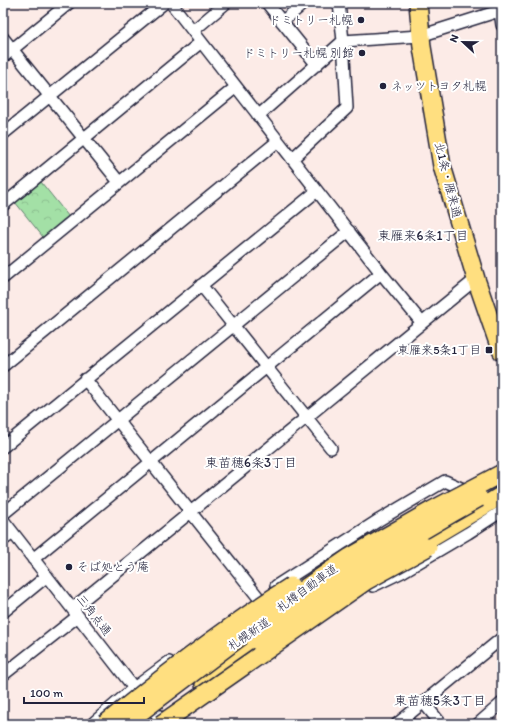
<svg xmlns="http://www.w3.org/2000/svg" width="505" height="727" viewBox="0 0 505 727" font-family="Itim,'Klee One',sans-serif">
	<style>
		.forest { fill: url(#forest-crowns); stroke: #628170 }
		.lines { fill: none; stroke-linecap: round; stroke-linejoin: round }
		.minor-casing { stroke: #22223b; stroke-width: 14 }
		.highway-casing { stroke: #22223b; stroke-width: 20 }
		.minor { stroke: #fff; stroke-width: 11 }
		.highway { stroke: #ffdf80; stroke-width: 17 }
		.highway-bridge-casing { stroke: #22223b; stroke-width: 20; stroke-linecap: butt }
		.highway-bridge { stroke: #ffdf80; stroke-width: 17 }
		.poi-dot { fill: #22223b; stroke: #fff; stroke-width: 1.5 }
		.labels { text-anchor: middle; stroke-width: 4; stroke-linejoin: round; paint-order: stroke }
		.poi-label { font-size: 12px; fill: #22223b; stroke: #fff; text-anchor: end }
		.street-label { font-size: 12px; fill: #22223b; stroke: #fff }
		.neighbourhood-label { font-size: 13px; fill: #22223b; stroke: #fff }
	</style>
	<defs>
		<pattern id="forest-crowns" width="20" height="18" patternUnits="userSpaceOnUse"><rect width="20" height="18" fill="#a3e0a6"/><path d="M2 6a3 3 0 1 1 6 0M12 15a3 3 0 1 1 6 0" fill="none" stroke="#8cc090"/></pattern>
	</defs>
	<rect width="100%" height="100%" fill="#fcebe7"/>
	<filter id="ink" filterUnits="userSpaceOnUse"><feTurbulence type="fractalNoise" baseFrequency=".025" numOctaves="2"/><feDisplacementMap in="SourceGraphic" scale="8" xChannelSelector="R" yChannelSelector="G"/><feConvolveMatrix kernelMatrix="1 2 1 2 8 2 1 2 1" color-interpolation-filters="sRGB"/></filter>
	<g filter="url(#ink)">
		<!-- forest -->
		<path class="forest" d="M41,182l28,35 -26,20 -28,-35z"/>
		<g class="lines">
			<!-- minor casing -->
			<g class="minor-casing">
				<path id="minor" d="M171,3l210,270 41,50
					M267,3l50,62
					M499,3l3,22
					M282,22l22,-19
					M193,31l33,-28
					M3,38l116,144
					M3,57l66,-54
					M258,116l85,-75 77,-5 82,-26
					M3,134l161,-131
					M292,159l55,-51 -4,-67 -4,-38
					M3,205l198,-163
					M3,278l233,-191
					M201,285l130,163
					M3,366l275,-225
					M85,379l173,218
					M3,447l314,-256
					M3,514l346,-283
					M3,520l131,168 31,36
					M3,540l10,-7
					M33,559l348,-286
					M276,586l103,-66 66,-39 18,8
					M373,586l29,-14 66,-39 34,-22
					M73,608l403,-329
					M3,612l44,-36
					M3,675l75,-59
					M424,703l17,21
					M92,724l42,-36 35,-26
					M397,724l105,-86
					M478,724l24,-21"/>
			</g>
			<!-- highway casing -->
			<g class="highway-casing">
				<path id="highway" d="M418,3l4,44 20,119 34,113 22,64 4,9
					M410,550l92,-55
					M204,685l66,-51"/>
			</g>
			<!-- minor -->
			<use href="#minor" class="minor"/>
			<!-- highway -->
			<use href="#highway" class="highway"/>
			<!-- highway-bridge casing -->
			<g class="highway-bridge-casing">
				<path id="highway-bridge" d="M255,640c72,-51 147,-99 224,-142
					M105,724c59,-49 120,-96 186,-138
					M125,724l180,-136 45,-31 82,-47 70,-37
					M161,724l205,-143 62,-34"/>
			</g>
			<!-- highway-bridge -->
			<use href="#highway-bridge" class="highway-bridge"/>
		</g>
	</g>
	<!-- markers -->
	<g class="poi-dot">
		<circle cx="361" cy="20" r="4"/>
		<circle cx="362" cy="53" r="4"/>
		<circle cx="383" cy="86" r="4"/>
		<rect x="485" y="346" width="8" height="8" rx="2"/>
		<circle cx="69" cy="567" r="4"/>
	</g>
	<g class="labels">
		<!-- poi labels -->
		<g class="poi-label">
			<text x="353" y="24">ドミトリー札幌</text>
			<text x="354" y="57">ドミトリー札幌 別館</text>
			<text x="391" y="90" text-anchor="start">ネッツトヨタ札幌</text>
			<text x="481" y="354">東雁来5条1丁目</text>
			<text x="77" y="571" text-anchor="start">そば処とう庵</text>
		</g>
		<!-- street labels -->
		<g class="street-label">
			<text transform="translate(448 180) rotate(76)" y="4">北1条・雁来通</text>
			<text transform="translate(307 588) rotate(-36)" y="4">札樽自動車道</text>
			<text transform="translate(94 615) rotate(52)" y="4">三角点通</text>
			<text transform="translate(249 634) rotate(-34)" y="4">札幌新道</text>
		</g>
		<!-- neighbourhood labels -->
		<g class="neighbourhood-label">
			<text x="423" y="240">東雁来6条1丁目</text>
			<text x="251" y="467">東苗穂6条3丁目</text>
			<text x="440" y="705">東苗穂5条3丁目</text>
		</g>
	</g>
	<!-- margin -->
	<rect width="505" height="727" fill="none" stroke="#fff" stroke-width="16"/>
	<rect x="8" y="8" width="489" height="711" fill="none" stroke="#22223b" stroke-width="1.5" filter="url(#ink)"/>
	<!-- north arrow -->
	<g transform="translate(463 42) rotate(292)" stroke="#ffffff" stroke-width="3" paint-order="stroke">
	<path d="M0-3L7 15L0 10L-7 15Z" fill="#22223b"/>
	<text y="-6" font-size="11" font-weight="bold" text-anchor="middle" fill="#22223b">N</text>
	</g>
	<!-- scale -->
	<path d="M24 697v6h120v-6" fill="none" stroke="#22223b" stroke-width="2"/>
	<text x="30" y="697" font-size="12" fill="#22223b" stroke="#ffffff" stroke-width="3" paint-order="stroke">100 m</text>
</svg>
